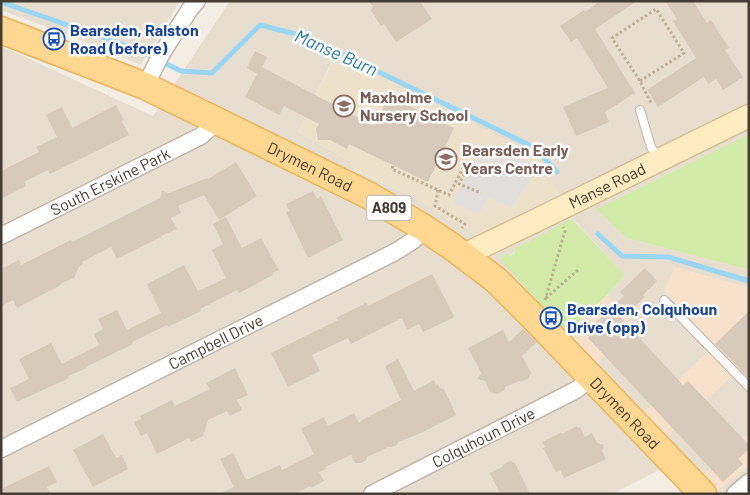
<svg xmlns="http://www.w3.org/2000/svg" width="750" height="495" viewBox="0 0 750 495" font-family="Barlow,sans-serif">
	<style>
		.residential { fill: #e7ded0; fill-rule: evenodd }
		.commercial { fill: #f7e1cb }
		.education { fill: #ede1cb }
		.green { fill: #d2eba8 }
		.parking { fill: #e3dfdc }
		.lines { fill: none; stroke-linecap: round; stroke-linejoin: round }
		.stream { stroke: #9ad7f5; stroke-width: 5 }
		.building { fill: #d8caba }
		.lane-casing { stroke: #bfb4a5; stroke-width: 10 }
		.street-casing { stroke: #bfb4a5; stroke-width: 19 }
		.secondary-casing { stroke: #d6be8f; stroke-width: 25 }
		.primary-casing { stroke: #ecb458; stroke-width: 29 }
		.path { stroke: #c1ae95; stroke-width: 3; stroke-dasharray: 2.5 2.5; stroke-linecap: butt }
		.lane { stroke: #fff; stroke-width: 8 }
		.street { stroke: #fff; stroke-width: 16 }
		.secondary { stroke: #ffebc1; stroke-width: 22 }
		.primary { stroke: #ffd790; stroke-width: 26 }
		.labels { text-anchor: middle; stroke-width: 5; stroke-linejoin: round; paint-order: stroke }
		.shield { fill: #fff; stroke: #7d7670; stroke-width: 1 }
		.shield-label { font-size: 15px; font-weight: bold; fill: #453c33 }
		.transit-label { font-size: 16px; font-weight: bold; fill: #164399; stroke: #fff; text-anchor: start }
		.education-label { font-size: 16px; font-weight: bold; fill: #785e54; stroke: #fff; text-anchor: start }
		.street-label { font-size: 16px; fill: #453c33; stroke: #fff }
		.water-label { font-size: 18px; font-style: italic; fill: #2379a6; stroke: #fff }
	</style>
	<rect width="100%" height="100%" fill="#f3ede3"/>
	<!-- residential -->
	<path class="residential" d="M1,1h179l-39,64 -75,-31 -65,-24z
		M230,1h519v133l-153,75 30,29 123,32v18l-75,-21 75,115v51l-45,42 14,15 31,-25v29h-64l-22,-26 -51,26h-611v-448l152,70zM334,57l55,24 149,75 -129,39 -55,-25 -3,-8 -53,-30zM573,219l52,56 -18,20 28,32 -38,36 -54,-56 -40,-52 5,1 7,-4 -1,-3z"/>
	<!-- commercial -->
	<path class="commercial" d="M674,267l75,21v94l-85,-91z
		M607,295l28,32 -38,36 -29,-31z
		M708,351l24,25 -65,61 -23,-25z
		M749,433v32l-31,25 -14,-15z"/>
	<!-- education -->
	<path class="education" d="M335,57l54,24 149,75 25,46 -83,36 -71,-43 -55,-26 -3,-7 -53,-30z"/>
	<!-- green -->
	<path class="green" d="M749,134v136l-123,-32 -30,-29z
		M572,219l53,56 -18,20 -39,37 -25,-25 -42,-47 2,-5 4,-2 2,3 6,-3 -1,-4z"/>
	<!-- parking -->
	<path class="parking" d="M481,144l21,4 22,11 10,14 -22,35 -23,-10 -11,16 -25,-12z"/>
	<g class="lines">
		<!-- stream -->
		<path class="stream" d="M1,2l135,47 45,22 31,2 48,-48 47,12 228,111 22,24
			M598,234l24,22 46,1 81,24"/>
	</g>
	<!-- building -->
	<path class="building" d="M369,1h51l12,18 -36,23 -12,-18 -3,2 -11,-17 3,-2z
		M600,1h37l-42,28 40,64 -30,19 4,10 -33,14 -13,-29 45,-19 -31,-50 -6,4 -11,-16 24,-16 1,2z
		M665,1h28l14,22 4,-3 18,28 -4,2 18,27 -20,13 -7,-11 -8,5 -4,-7 -46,30 -11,-17 49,-32 -23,-37 4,-2z
		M255,51l12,6 -5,10 112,59 15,-30 65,32 -26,54 -79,-38 -2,5 -17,-9h-12l-2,-11 3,-5 -35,-18 -5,9 -34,-18 12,-23 -10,-6z
		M116,105l8,15 -2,1 7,14 -79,39 -2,-4 -24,12 2,4 -25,13v-28l38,-19 -3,-5 21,-10 -11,-22 16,-8 10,21z
		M236,162l21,34 -38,24 -15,-25 -26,11 3,7 -10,5 6,11 -16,7v1l-44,22 -6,-12 -29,15 1,2 -4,3 -5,11 -14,6 1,1 -44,23 -4,-8 -12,6v-37l18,-9 2,5 50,-25 1,2 88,-44 2,-7 7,2 38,-15 1,1z
		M313,191l4,8 4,-3 22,44 -35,18 -22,-46 3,-1 -3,-7z
		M226,217l16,31 19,-10 18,32 -7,3 1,2 -34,18 -2,-3 -37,19 1,2 -33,16 -1,-2 -35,17 1,2 -47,23 1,1 -19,8 1,2 -52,24 -7,-14 19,-9 -10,-20 32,-16 11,21 37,-19 -5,-11 9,-5 -5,-10 19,-9 10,20 34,-17 -14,-29 37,-19 14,26 28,-13 -14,-28 11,-6 -10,-20z
		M645,268l12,13 -14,14 2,2 -23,22 61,66 5,-4 61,64v4l-11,10 5,5 -20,18 -135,-144 1,-1 -4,-4 39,-37 -4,-4z
		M432,274l22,42 -1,2 -30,14 -4,-8 -12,6 -5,-12 -51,26 -3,-6 -36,17 8,16 -32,16 -17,-34 67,-33 -2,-2 30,-15 2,3z
		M749,311v68l-34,-35z
		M523,329l14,13 -15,14 9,17 -3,6 -6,2h-3l-14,6 -1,4 -7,3 -7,-2 -5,-11 -8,-2 4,-6 -13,-25 35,-18 6,12z
		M398,359l16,32 20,-11 2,5 2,-1 2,4 4,1 12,26 -33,17 -25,10 -1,3 -6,2h-3l-10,5 -11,5 -1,3 -5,3h-6l-4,-8 -26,12 1,2 -7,3 5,9 -13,7 -1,-2 -15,8h-76l15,-7 -14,-28 13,-6 13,27 34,-15 2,5 32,-16 -13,-25 23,-12 4,9 26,-13 5,10 3,-3 39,-20 -16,-34z
		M235,368l13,27 -11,5 5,10 -12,6 -3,-5 -19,9 -5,16 -12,6 -2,-4 -32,16 -10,-21 -6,3 -7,-14 7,-3 -1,-3 32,-16 3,6 35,-17 -4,-6z
		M577,426l1,2 2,-1 5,10 7,-4 5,10 7,2 -2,6 4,8 -42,19 -4,-8 -4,2 -13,-24 2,-1 -3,-5 20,-10v2z
		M103,434l13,24 6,-3 6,14 -35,18 -20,-37z
		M510,461l5,2 15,31h-30l-10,-21 12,-6 2,-3z
		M49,466l8,16 -10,5 3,7h-49v-5z"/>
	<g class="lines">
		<!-- lane casing -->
		<g class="lane-casing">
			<path id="lane" d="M640,110l11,37 7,11
				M664,300l85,87"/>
		</g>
		<!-- street casing -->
		<g class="street-casing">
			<g id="street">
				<path d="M145,86l17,-33 28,-44 7,-8"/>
				<path id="s1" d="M1,236l200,-100 9,-8 5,-8"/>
				<path id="s2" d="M1,449l394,-197 19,-12 10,-12"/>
				<path id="s3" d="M372,494l204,-104 16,-12"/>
				<path d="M735,494l14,-12"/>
			</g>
		</g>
		<!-- secondary casing -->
		<g class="secondary-casing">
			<g id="secondary">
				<path id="s4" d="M464,255l73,-35 212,-104"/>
			</g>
		</g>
		<!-- primary casing -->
		<g class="primary-casing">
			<g id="primary">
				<path id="s5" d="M1,30l144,56 70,34 153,75 56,33 27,18 45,34 37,37 170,177"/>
			</g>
		</g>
		<!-- path -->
		<path class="path" d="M640,81l44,-28 -28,-44 -44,29 28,43 11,22
			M393,166l-1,3 57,26 16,-31 4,1 -10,19 22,9
			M438,190l-3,16 30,18 -3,4
			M546,298l32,-28
			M545,300l20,-69 -2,-4"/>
		<!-- lane -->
		<use href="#lane" class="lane"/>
		<!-- street -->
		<use href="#street" class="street"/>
		<!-- secondary -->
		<use href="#secondary" class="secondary"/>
		<!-- primary -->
		<use href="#primary" class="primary"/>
	</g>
	<!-- icons -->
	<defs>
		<g id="bus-ring" transform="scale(1.125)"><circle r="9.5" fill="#fff" stroke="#1a4fb4" stroke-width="1.5"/><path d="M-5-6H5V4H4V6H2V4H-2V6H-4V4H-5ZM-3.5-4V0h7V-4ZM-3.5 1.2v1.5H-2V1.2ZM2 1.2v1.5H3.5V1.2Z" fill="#1a4fb4"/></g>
		<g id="school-ring" transform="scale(1.125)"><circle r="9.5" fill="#fff" stroke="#8d6e63" stroke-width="1.5"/><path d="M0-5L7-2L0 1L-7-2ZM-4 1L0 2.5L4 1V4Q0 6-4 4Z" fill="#8d6e63"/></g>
	</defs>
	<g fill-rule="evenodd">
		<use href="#bus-ring" x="54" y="39"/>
		<use href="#school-ring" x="344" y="106"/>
		<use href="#school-ring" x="446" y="159"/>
		<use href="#bus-ring" x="551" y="318"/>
	</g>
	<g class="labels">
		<!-- shield labels -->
		<rect class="shield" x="366.5" y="195.5" width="45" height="25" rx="4"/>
		<g class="shield-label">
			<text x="389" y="213">A809</text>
		</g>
		<!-- transit labels -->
		<g class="transit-label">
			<text x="70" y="36">Bearsden, Ralston<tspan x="70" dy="18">Road (before)</tspan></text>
			<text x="567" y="315">Bearsden, Colquhoun<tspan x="567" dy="18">Drive (opp)</tspan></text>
		</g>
		<!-- education labels -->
		<g class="education-label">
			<text x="360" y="103">Maxholme<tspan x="360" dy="18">Nursery School</tspan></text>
			<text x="462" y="156">Bearsden Early<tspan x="462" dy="18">Years Centre</tspan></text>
		</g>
		<!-- street labels -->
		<g class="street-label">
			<text dy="6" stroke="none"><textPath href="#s5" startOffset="338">Drymen Road</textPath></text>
			<text dy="6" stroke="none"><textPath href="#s1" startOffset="122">South Erskine Park</textPath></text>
			<text dy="6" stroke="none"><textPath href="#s4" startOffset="159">Manse Road</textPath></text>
			<text dy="6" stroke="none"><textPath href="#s2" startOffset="240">Campbell Drive</textPath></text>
			<text dy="6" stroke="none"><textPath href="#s5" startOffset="742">Drymen Road</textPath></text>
			<text dy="6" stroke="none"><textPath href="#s3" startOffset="125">Colquhoun Drive</textPath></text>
		</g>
		<!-- water labels -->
		<g class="water-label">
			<text transform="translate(336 53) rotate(24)" y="6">Manse Burn</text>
		</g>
	</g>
	<!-- border -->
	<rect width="750" height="495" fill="none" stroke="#453c33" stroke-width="5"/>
</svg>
